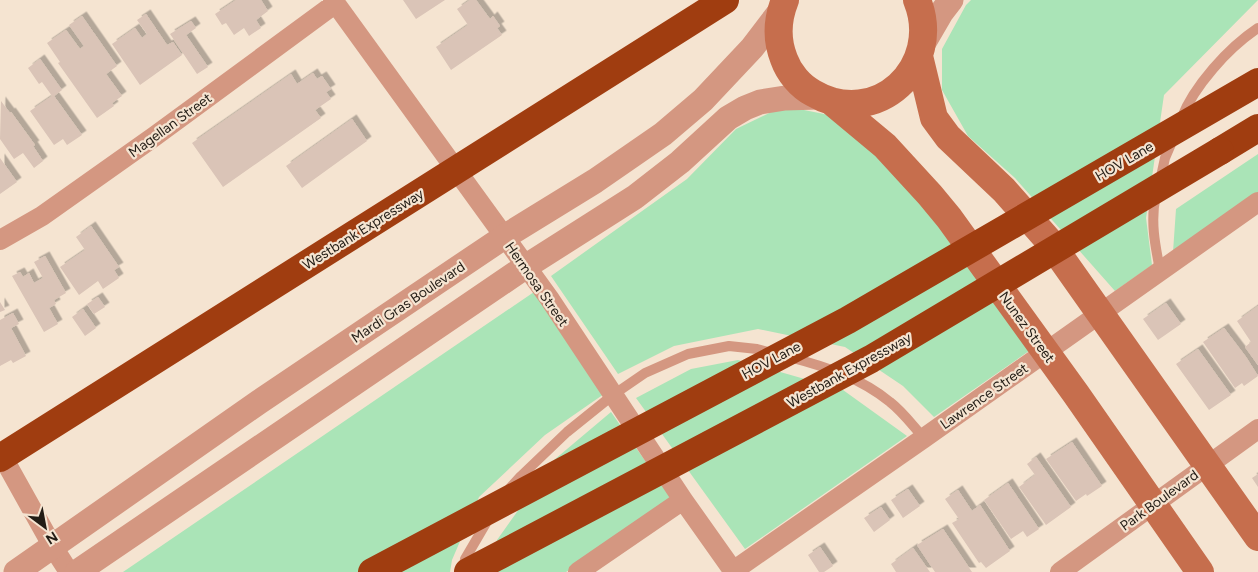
<svg xmlns="http://www.w3.org/2000/svg" width="1258" height="572" viewBox="0 0 1258 572" font-family="Figtree,sans-serif">
	<style>
		.green { fill: #aae4b7 }
		.building { fill: #dac4b7; filter: url(#shadow) }
		.lines { fill: none; stroke-linecap: round; stroke-linejoin: round }
		.service { stroke: #d49781; stroke-width: 10 }
		.minor { stroke: #d49781; stroke-width: 20 }
		.tertiary { stroke: #d49781; stroke-width: 25 }
		.secondary { stroke: #c66e4d; stroke-width: 28 }
		.motorway { stroke: #a03d10; stroke-width: 28 }
		.motorway-bridge { stroke: #a03d10; stroke-width: 28 }
		.labels { text-anchor: middle; stroke-width: 4.5; stroke-linejoin: round; paint-order: stroke }
		.street-label { font-size: 14px; fill: #221c15; stroke: #f5e4d1 }
	</style>
	<defs>
		<filter id="shadow"><feDropShadow dx="4.5" dy="-4.5" stdDeviation="0" flood-color="#0004"/></filter>
	</defs>
	<rect width="100%" height="100%" fill="#f5e4d1"/>
	<!-- green -->
	<path class="green" d="M971,0h287l-94,95 -18,123 6,47 -37,26 -100,-113 -47,-42 -26,-46v-41l24,-44z
		M784,106l45,9 48,38 54,60 98,138 -95,66 -31,-31 -58,-39 -87,-18 -84,17 -56,28 -67,-98 136,-97 49,-50z
		M1258,154v39l-85,59 3,-43z
		M534,292l70,102 -59,41 -66,62 -27,63 -2,12h-327z
		M738,360l105,30 64,46 -162,113 -109,-151 55,-29z
		M611,412l65,93 -110,67h-78l9,-32 57,-80z"/>
	<!-- building -->
	<path class="building" d="M236,0h25l7,11 -12,9 5,8 -12,8 -5,-8 -10,7 -8,-12 -4,2 -7,-11z
		M403,0h42l-29,19z
		M470,0h6l14,19 3,-3 7,10 -3,2 5,7 -51,35 -15,-23 32,-22 -11,-16z
		M146,14l21,31 6,-3 9,13 -42,30 -28,-41 23,-16 7,10 5,-4 -10,-14z
		M82,16l35,50 -11,8 16,22 -10,7 2,3 -17,12 -39,-55 2,-1 -13,-19 19,-13 14,19 4,-3 -15,-21z
		M191,21l5,7 -10,7 22,32 -11,7 -27,-40z
		M40,59l22,31 -8,6 28,39 -15,10 -4,-6 -9,6 -24,-34 22,-15 -10,-14 -3,2 -11,-16z
		M313,73l4,6 5,-3 9,13 -5,3 5,7 -16,11 6,8 -98,69 -31,-44 99,-69 6,10z
		M1,101l9,12 1,-1 24,33 -2,1 10,15 -9,7 -11,-15 -9,6 -14,-20z
		M352,119l15,22 -65,47 -16,-22z
		M0,158l17,24 -17,12z
		M91,226l28,41 -5,3 5,8 -16,11 -5,-8 -19,14 -19,-28 25,-17 -9,-13z
		M45,256l21,37 -12,7 2,4 -7,4 9,16 -14,8 -32,-56 8,-4 3,5 6,-4 5,10 9,-5 -9,-16z
		M98,297l7,10 -11,7 -7,-10z
		M0,302l5,8 -5,2z
		M1166,303l15,21 -23,16 -15,-21z
		M1258,306v59l-13,-18 6,-5 -14,-21z
		M83,309l13,19 -11,8 -13,-19z
		M13,313l6,11 -8,4 15,28 -13,7 -2,-3 -11,6v-46z
		M1224,328l22,29 12,19 -14,10 -2,-3 -7,5 -32,-46z
		M1198,349l33,46 -22,15 -33,-46z
		M1072,442l30,44 -15,10 -1,-2 -10,7 -30,-42z
		M1036,457l35,50 -25,18 -27,-38 16,-12 -8,-11z
		M1258,474v13l-6,-9z
		M1008,483l31,46 -12,8 -4,-6 -12,8 -27,-39z
		M908,489l12,17 -17,12 -12,-18z
		M958,490l14,21 8,-6 30,46 -24,17 -5,-6 -2,1 -27,-40 7,-4 -14,-20z
		M881,507l9,13 -16,12 -10,-14z
		M943,529l29,43h-37l-18,-27z
		M820,547l13,19 -9,6h-5l-11,-17z
		M913,548l17,24h-34l-5,-8z"/>
	<g class="lines">
		<!-- service -->
		<path class="service" d="M1181,119c13,-33 47,-71 77,-91
			M1160,181l5,-23 9,-21
			M1156,195c-6,25 -1,50 4,75
			M789,357c35,9 72,21 101,45 13,10 23,24 34,36
			M510,488l11,-12 46,-44 46,-37 32,-22 43,-19 41,-8 28,3 15,4
			M464,570l1,-11 24,-41"/>
		<!-- minor -->
		<path class="minor" d="M333,0l216,298 134,202 51,72
			M0,240l42,-24 113,-80 181,-133
			M0,452l53,95 16,25
			M733,571l191,-133 334,-236
			M578,572l105,-72
			M1060,572l198,-143"/>
		<!-- tertiary -->
		<path class="tertiary" d="M923,44l18,-31 10,-13
			M16,572l243,-170 245,-165 91,-56 68,-47 40,-34 49,-52 29,-38
			M77,572l448,-305 110,-70 45,-35 48,-44 17,-10 15,-6 25,-4 34,-1"/>
		<!-- secondary -->
		<path class="secondary" d="M785,0c-8,20 -9,39 -1,59 5,14 16,27 29,34 63,37 131,-26 104,-93
			M919,56l15,62 14,19 56,53 45,51 209,296
			M831,101l54,45 45,49 19,23 127,176 124,178"/>
		<!-- motorway -->
		<path class="motorway" d="M1220,151l38,-23"/>
		<!-- motorway-bridge -->
		<path class="motorway-bridge" d="M0,458l725,-458
			M372,572l476,-252 410,-238
			M468,572l403,-213 349,-208"/>
	</g>
	<g class="labels">
		<!-- street labels -->
		<g class="street-label">
			<text transform="translate(170 125) rotate(-36)" y="5">Magellan Street</text>
			<text transform="translate(1124 161) rotate(-30)" y="5">HOV Lane</text>
			<text transform="translate(363 229) rotate(-32)" y="5">Westbank Expressway</text>
			<text transform="translate(537 284) rotate(55)" y="5">Hermosa Street</text>
			<text transform="translate(408 302) rotate(-34)" y="5">Mardi Gras Boulevard</text>
			<text transform="translate(1027 327) rotate(54)" y="5">Nunez Street</text>
			<text transform="translate(771 360) rotate(-28)" y="5">HOV Lane</text>
			<text transform="translate(849 370) rotate(-29)" y="5">Westbank Expressway</text>
			<text transform="translate(984 396) rotate(-35)" y="5">Lawrence Street</text>
			<text transform="translate(1159 500) rotate(-36)" y="5">Park Boulevard</text>
		</g>
	</g>
	<!-- north arrow -->
	<g transform="translate(45 527) rotate(148)" stroke="#f5e4d1" stroke-width="4" paint-order="stroke">
	<path d="M0-4L9 19L0 12L-9 19Z" fill="#221c15"/>
	<text y="-8" font-size="14" font-weight="bold" text-anchor="middle" fill="#221c15">N</text>
	</g>
</svg>
